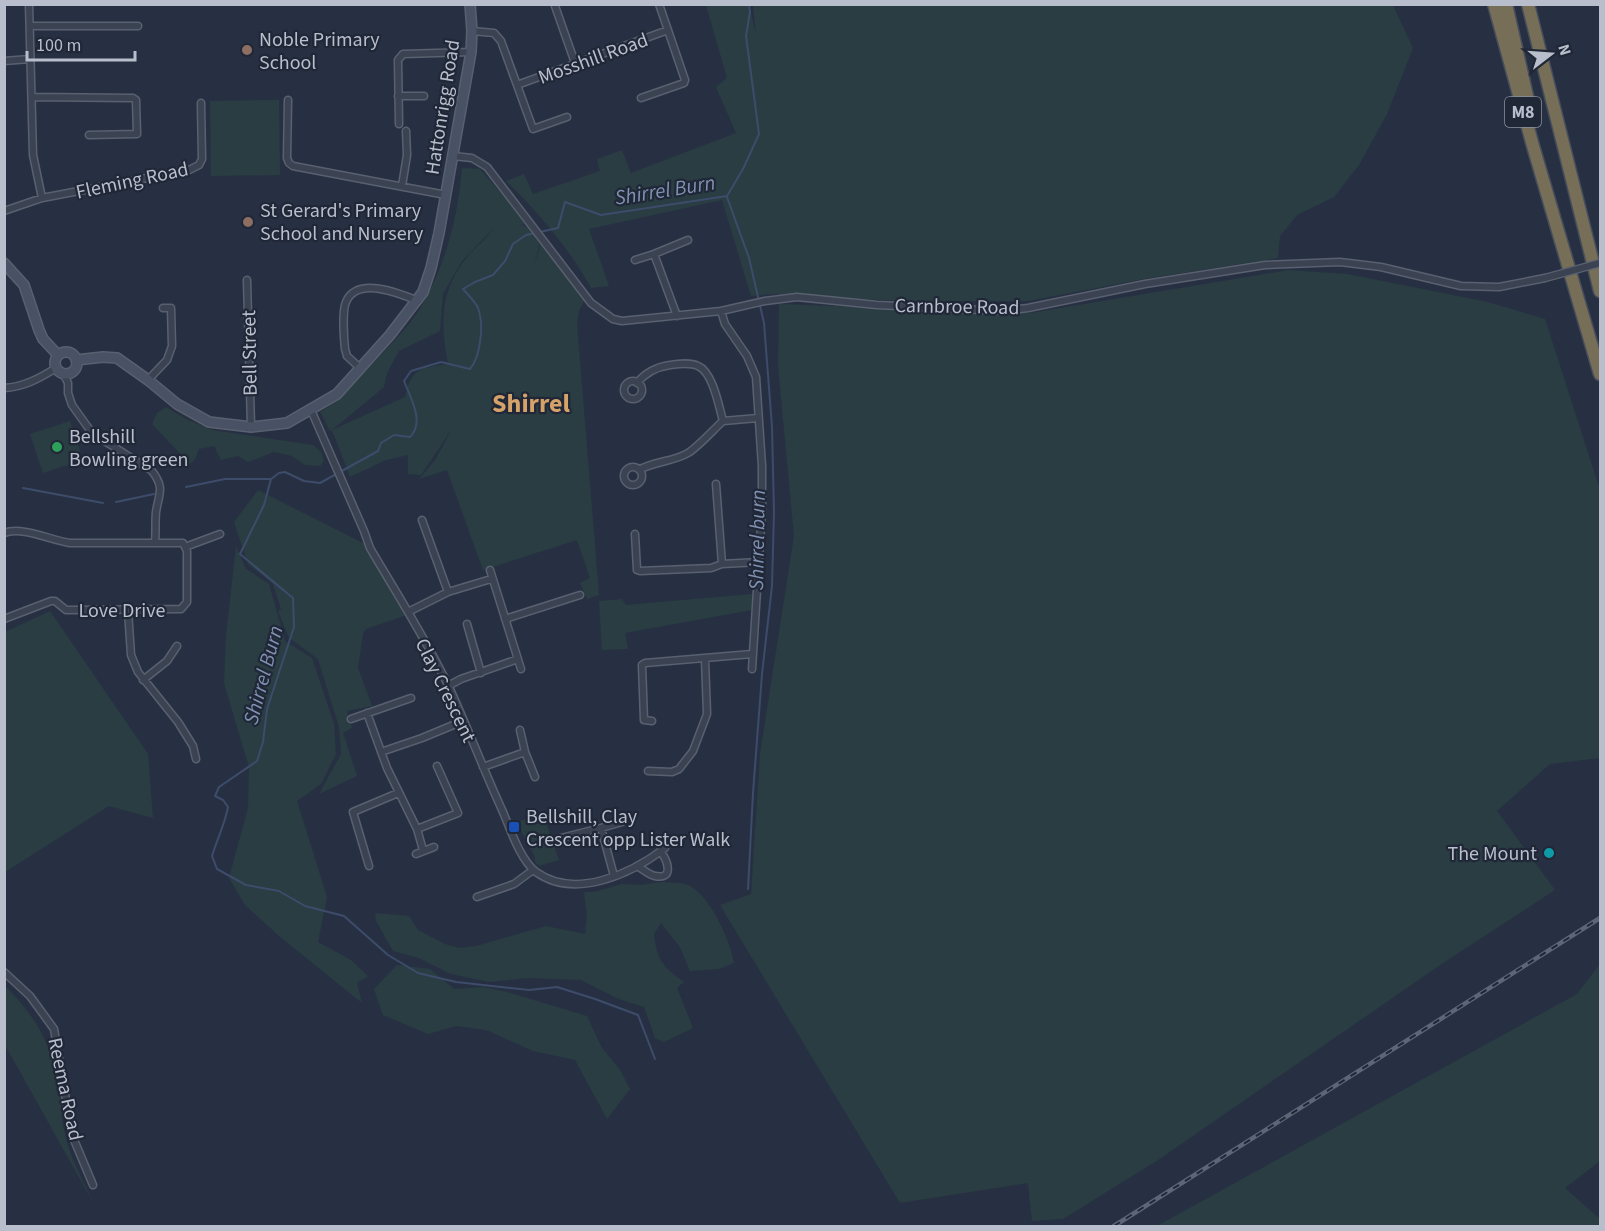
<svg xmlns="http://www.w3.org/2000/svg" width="1605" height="1231" viewBox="0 0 1605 1231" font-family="'Source Sans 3',sans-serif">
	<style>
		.green { fill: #293d43; fill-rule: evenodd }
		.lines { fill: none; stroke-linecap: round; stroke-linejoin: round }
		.stream { stroke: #3d4c6a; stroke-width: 2 }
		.street-casing { stroke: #59606f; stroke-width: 9 }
		.secondary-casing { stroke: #59606f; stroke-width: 12 }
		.highway-casing { stroke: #464d5c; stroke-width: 15 }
		.street { stroke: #3b4251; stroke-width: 6 }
		.secondary { stroke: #495164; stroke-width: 9 }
		.highway { stroke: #776e58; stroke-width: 12 }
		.rail-casing { stroke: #5d6678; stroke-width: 4.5 }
		.rail { stroke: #202737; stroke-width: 2; stroke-dasharray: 7; stroke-linecap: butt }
		.street-bridge-casing { stroke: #59606f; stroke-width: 9; stroke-linecap: butt }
		.street-bridge { stroke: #3b4251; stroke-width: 6 }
		.education-dot { fill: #8d6e63; stroke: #202737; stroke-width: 2 }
		.leisure-dot { fill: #2e9e5b; stroke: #202737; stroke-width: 2 }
		.transit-dot { fill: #1a4fb4; stroke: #202737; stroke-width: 2 }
		.culture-dot { fill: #0f9aa8; stroke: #202737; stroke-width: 2 }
		.labels { text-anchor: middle; stroke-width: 4.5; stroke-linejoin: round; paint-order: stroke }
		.shield { fill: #202737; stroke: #8a919f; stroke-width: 1.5 }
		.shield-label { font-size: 18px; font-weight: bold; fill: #b8becb }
		.poi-label { font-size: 20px; fill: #b8becb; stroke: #202737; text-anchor: start }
		.street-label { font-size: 20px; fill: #b8becb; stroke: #202737 }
		.water-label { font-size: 21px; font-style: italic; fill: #8091b2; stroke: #202737 }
		.district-label { font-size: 26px; font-weight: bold; fill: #d5a26a; stroke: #202737 }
	</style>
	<rect width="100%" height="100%" fill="#273042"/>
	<!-- green -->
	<path class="green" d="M706,5h43l7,30 -3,-30h640l20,43 -26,66 -28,51 -25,32 -37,18 -17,21 -2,22 -134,21 -116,22h-129l-124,-7 -24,2 -29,-96 -133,29 20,57 -18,2c-22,-40 -52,-75 -85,-107l18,-7 9,20 67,-23 -3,-12 25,-9 9,23 105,-40 -20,-46 11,-9z
		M279,100l1,75 -69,1 -1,-75z
		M462,168l18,1 48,55 -9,1 9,1 12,16 -6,24 7,-23 43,58 -5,10 -2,13 22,271 -12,4 -7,-16 10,-5 -13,-38 -94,30 -36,-100 -28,9 16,-19 17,-31 -31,46 -13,-1v-19l-22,5 -36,17 -18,-47 -2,1 -10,-19c19,-11 32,-27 47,-43 17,-17 42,-42 54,-62 25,-43 37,-90 41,-139zM494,228c-8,12 -22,22 -31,34 -24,35 -22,62 -15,102 -27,4 -37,4 -43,33l-73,33 52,-43 3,-14 12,-22 41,-20 3,-37 19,-33z
		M1289,270l58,4 141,28 57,17 55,171v268l-50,6 -53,47 58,79 -112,73 -285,197 -95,59 -31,2 -4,-38 -128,20 -180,-298 31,-11 9,-140 34,-218 -16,-170 1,-62 251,9z
		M166,407l20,12 26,11 101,15 8,7 3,9 -4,5 -15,-1 -13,-9 -18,-4 -26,10 -10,-6 -17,4 -7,-14 -15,3 -4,10 -5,5 -38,-40 5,-11z
		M70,421l13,39 -40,13 -13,-39z
		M258,490l115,58 37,66 -44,15 -3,4 -5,35 14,38 -25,5 5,17 -9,5 14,43 -38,18 22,-40 -2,-27 -21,-68 -29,-21 -11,-27 3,-2 -8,-25 -25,-20 -14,-42z
		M236,546l10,23 23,15 16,57 27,17 22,66 2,30 -15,30 -24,17 30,96 -9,45 33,18 17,16 -11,7 5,20 -83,-67 -34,-31 -16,-27 19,-70 1,-41 -25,-84 2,-47z
		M752,594v16l-127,23 3,16 -26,1 -3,-49 23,-2 4,6z
		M50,611l98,143 5,64 -44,-12 -104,66v-240z
		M543,814l16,46 -20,6 -4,-4v-5l-15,-28 -7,-6z
		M662,882c8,1 21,0 28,4 21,12 40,54 44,77l-15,6 -29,2 -10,-24 -19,-24 -7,11c3,26 8,32 30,48l-7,6 16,40 -29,14 -9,-4 -11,-31 -25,-8 -38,-19 -53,-2 -39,4 -38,-8 -32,-16 -26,-7 -17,-30 -1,-8 34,3 9,14 27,14 15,4 16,-2 70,-20 39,8 2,-20 -3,-22h10l28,-8 18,1z
		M1600,964v197l-35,27 35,31v7h-443l420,-232z
		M397,965l33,4 24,20 29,-2 24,5 80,24 15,32 18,22 10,19 -23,30 -32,-59 -42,-9 -47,-21 -29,-4 -29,8 -45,-19 -9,-26z
		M4,985c33,32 49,62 56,108 2,12 1,25 4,37 5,27 20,52 31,76l-90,-161z"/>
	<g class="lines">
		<!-- stream -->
		<path class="stream" d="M727,197l22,61 15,65 8,104 2,85 -2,74 -10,88 -9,119 -5,96
			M186,487l39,-8h46
			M23,488l80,15
			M116,502l38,-8
			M655,1059l-17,-44 -43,-16 -38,-12 -28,3 -73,-8 -38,-9 -30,-18 -44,-39 -39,-10 -26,-15 -33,-6 -29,-16 -5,-13c5,-17 13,-32 16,-49l-5,-7 -8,-4 4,-9 38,-26 6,-19 4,-33 27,-82 -1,-29 -53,-44 24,-49 7,-26 8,-6 6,-1 19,9 16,2 58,-32 3,-8 13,-8 16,2c15,-15 1,-38 -6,-56l7,-10 30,-9 29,7c11,-13 14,-45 8,-61 -3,-7 -10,-13 -15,-19l12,-7 18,-7 12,-14 8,-17 13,-9 32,-7 7,-26 36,13 126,-19 16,-27 16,-35 -13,-98 4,-24 -1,-8"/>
		<!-- street casing -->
		<g class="street-casing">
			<path id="street" d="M29,4l4,151 9,43
				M555,6l20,57
				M30,26h108
				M472,31l22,2 7,8 32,88 34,-12
				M4,61l26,-2
				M517,85l151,-55
				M398,96h26
				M33,97l100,1 3,2 1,34 -48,1
				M641,98l43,-15 1,-3 -26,-76
				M288,100l-1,58 2,5 4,3 153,29
				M399,124l-1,-64 5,-6 68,-2
				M453,156l19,2 15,9 104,136 22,16 9,2 99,-10 44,-10 32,-4 80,8 125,6 26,-3 117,-24 120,-19 75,-3 41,5 80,19 38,1 46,-9
				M402,186l5,-31 -1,-24
				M4,211l38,-13 147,-28 10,-5 3,-6 -1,-56
				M654,254l34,-14
				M635,260l19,-6 23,62
				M247,280l4,147
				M721,311l4,13 22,32 9,21 6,89v45l-10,158
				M360,368l-13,-12 -2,-7c-1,-10 -3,-38 1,-47 11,-26 53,-9 72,-1
				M63,373l5,10v10l4,12 20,28 60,38c13,17 7,22 4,41 -1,10 0,20 -1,30
				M148,380l19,-20 5,-14 -1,-38h-8
				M624 390a9 9 0 1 1 18 0a9 9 0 1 1-18 0Z
				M637,383c9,-11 19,-16 33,-18 8,-1 20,-3 28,1 15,6 21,41 25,55l35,-3
				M4,388c20,-1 36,-10 52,-20
				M311,410l53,121 6,17c27,46 56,91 79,139 19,41 35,84 54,125 7,17 18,49 33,60 39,28 95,2 129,-24
				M624 476a9 9 0 1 1 18 0a9 9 0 1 1-18 0Z
				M639,470c15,-9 34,-8 49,-17 10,-6 25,-23 35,-32
				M716,484l6,80
				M422,520l26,72
				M4,533c18,-7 46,7 66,10h113l4,8v51l-6,7 -115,1 -11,-9h-4l-47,18
				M635,534l2,36 3,1 71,-3 11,-4 37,-2
				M185,547l35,-13
				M490,570l31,99
				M128,611l3,44 7,17 40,50 15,24 3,13
				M408,612l40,-20 43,-13
				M505,619l75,-24
				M467,624l14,49
				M143,680l24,-19 10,-15
				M448,686l13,-7 57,-20
				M367,713l20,55 30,61 41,-16 -21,-47
				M351,719l60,-21
				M652,721l-8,-1 -2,-55 3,-2 107,-9
				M381,752l41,-14 41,-17
				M525,752l10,25
				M483,767l42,-15 -5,-22
				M648,771l24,1 7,-3 14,-18 14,-37 -2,-55
				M601,828l21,-6
				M417,829l6,21
				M557,839l44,-11 13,48
				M416,854l18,-7
				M369,866l-16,-54 45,-19
				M637,866c6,3 12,9 18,10 20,4 12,-16 6,-24
				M477,897l37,-13 19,-14
				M4,972l26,24 24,33 18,106 21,50"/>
		</g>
		<!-- secondary casing -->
		<g class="secondary-casing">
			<path id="secondary" d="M4,263l20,22 15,45 4,9 15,16
				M55 363a11 11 0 1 1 22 0a11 11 0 1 1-22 0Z
				M76,360l27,-3 14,1 31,22 29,24 32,18 42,5 36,-4 50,-29 53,-59 33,-43 8,-24 8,-35 32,-181 1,-21 -2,-27"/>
		</g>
		<!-- highway casing -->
		<g class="highway-casing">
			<path id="highway" d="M1494,4l39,142 67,228
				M1506,4l26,114
				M1528,4l72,287"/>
		</g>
		<!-- street -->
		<use href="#street" class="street"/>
		<!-- secondary -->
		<use href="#secondary" class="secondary"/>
		<!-- highway -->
		<use href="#highway" class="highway"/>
		<!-- rail casing -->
		<g class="rail-casing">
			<path id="rail" d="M1114,1226l486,-308"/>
		</g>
		<!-- rail -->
		<use href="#rail" class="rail"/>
		<!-- street-bridge casing -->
		<g class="street-bridge-casing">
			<path id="street-bridge" d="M1545,278l55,-15"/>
		</g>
		<!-- street-bridge -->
		<use href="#street-bridge" class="street-bridge"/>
	</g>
	<!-- markers -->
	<g class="education-dot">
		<circle cx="247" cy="50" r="6"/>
		<circle cx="248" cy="222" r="6"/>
	</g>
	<circle class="leisure-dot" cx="57" cy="447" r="6"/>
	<rect class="transit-dot" x="508" y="821" width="12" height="12" rx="3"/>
	<circle class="culture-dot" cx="1549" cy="853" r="6"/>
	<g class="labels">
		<!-- shield labels -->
		<rect class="shield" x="1505" y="97" width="36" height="30" rx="4.5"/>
		<g class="shield-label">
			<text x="1523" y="118">M8</text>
		</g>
		<!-- poi labels -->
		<g class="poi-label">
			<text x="259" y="46">Noble Primary<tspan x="259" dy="23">School</tspan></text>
			<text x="260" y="217">St Gerard's Primary<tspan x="260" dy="23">School and Nursery</tspan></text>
			<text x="69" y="443">Bellshill<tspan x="69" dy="23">Bowling green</tspan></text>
			<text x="526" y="823">Bellshill, Clay<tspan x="526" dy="23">Crescent opp Lister Walk</tspan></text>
			<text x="1537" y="860" text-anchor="end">The Mount</text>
		</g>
		<!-- street labels -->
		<g class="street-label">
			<text transform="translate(593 58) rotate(-20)" y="7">Mosshill Road</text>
			<text transform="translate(442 107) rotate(-81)" y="7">Hattonrigg Road</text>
			<text transform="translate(132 180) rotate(-12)" y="7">Fleming Road</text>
			<text transform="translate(957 306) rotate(1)" y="7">Carnbroe Road</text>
			<text transform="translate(249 353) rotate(-91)" y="7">Bell Street</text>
			<text x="122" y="617">Love Drive</text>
			<text transform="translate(446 690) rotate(64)" y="7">Clay Crescent</text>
			<text transform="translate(66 1089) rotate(78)" y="7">Reema Road</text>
		</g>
		<!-- water labels -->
		<g class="water-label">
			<text transform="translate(665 190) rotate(-9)" y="7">Shirrel Burn</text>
			<text transform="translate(757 540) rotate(-89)" y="7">Shirrel burn</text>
			<text transform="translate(263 675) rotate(-75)" y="7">Shirrel Burn</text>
		</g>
		<!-- district labels -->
		<g class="district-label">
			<text x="531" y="412">Shirrel</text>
		</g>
	</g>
	<!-- border -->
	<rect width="1605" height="1231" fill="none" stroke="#b8becb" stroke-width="12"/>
	<!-- north arrow -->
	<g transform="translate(1551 54) rotate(73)" stroke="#202737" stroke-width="4.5" paint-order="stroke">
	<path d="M0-4.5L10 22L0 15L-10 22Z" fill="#b8becb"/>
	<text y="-9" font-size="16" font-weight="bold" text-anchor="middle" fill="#b8becb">N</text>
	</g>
	<!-- scale -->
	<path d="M27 51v9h108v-9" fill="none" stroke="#b8becb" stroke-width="3"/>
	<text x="36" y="51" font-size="18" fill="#b8becb" stroke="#202737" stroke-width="4.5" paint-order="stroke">100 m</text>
</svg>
